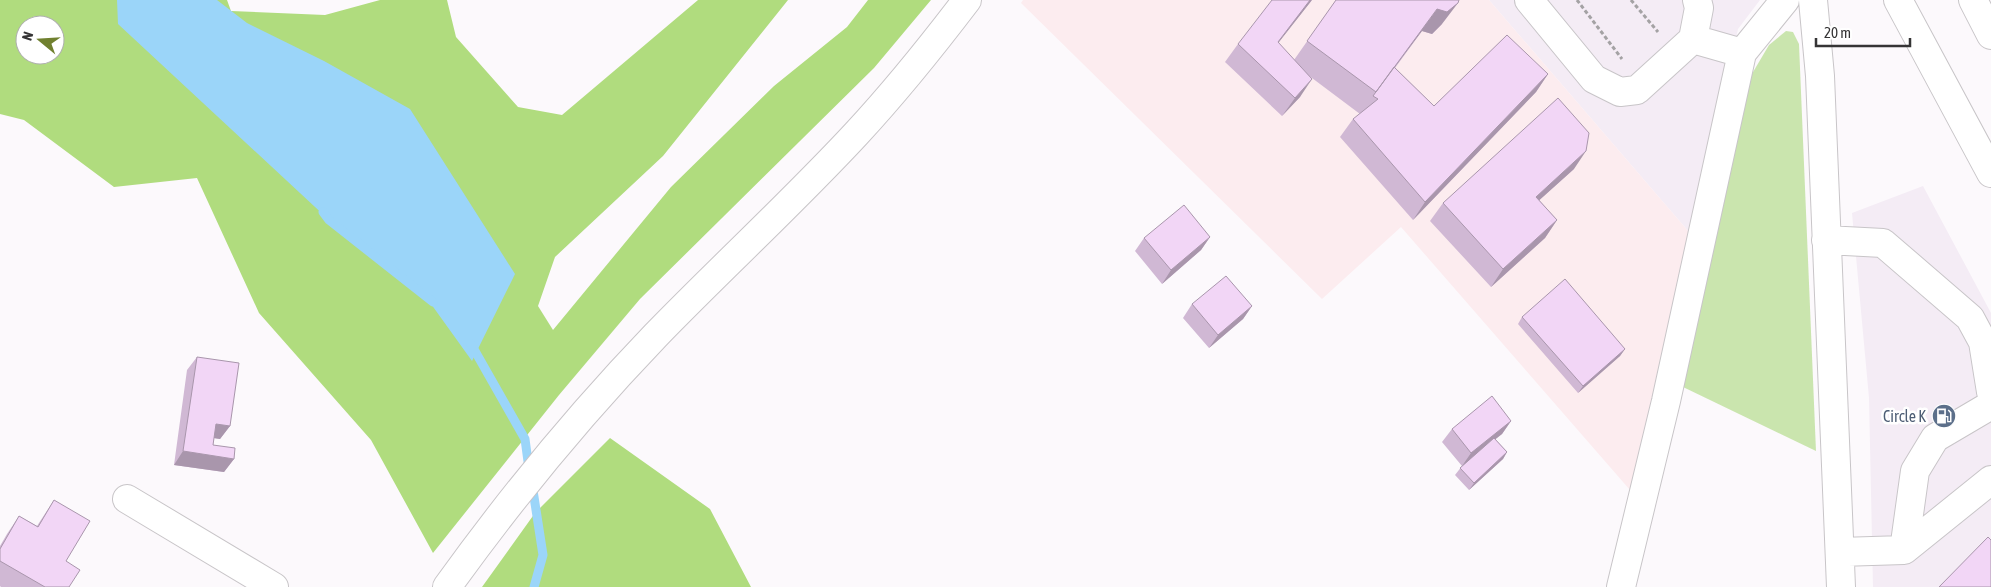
<svg xmlns="http://www.w3.org/2000/svg" width="1991" height="587" viewBox="0 0 1991 587" font-family="'Asap Condensed',sans-serif">
	<style>
		.built { fill: #f4ecf5 }
		.industrial { fill: #fcecef }
		.green { fill: #cae5ae }
		.forest { fill: #b0dc7e; fill-rule: evenodd }
		.water { fill: #9bd5f9 }
		.lines { fill: none; stroke-linecap: round; stroke-linejoin: round }
		.stream { stroke: #9bd5f9; stroke-width: 9 }
		.minor-casing { stroke: #c8c5c8; stroke-width: 30 }
		.major-casing { stroke: #c8c5c8; stroke-width: 30 }
		.path { stroke: #a4a2a4; stroke-width: 3; stroke-dasharray: 4 2.5; stroke-linecap: butt }
		.minor { stroke: #fff; stroke-width: 28 }
		.major { stroke: #fff; stroke-width: 28 }
		.wall { fill: #d0b8d4 }
		.shaded-wall { fill: #a996ac }
		.building { fill: #f2d6f6; stroke: #a996ac }
		.labels { text-anchor: middle; stroke-width: 5; stroke-linejoin: round; paint-order: stroke }
		.service-label { font-size: 16px; fill: #4e5e75; stroke: #fff; text-anchor: end }
	</style>
	<rect width="100%" height="100%" fill="#fcf9fc"/>
	<!-- built -->
	<path class="built" d="M1489,0h271l-22,29 -43,210z
		M1923,186l68,127v274h-118l-4,-189 -17,-185z"/>
	<!-- industrial -->
	<path class="industrial" d="M1023,0h466l206,239 -65,251 -229,-263 -79,72 -301,-296z"/>
	<!-- green -->
	<path class="green" d="M1786,31l7,1 6,12 17,407 -133,-64 60,-298 26,-44z"/>
	<!-- forest -->
	<path class="forest" d="M0,0h227l4,11 94,4 55,-15h67l9,37 62,70 44,8 136,-115h90l-125,156 -108,101 -17,49 15,24 118,-143 103,-101 73,-59 21,-27h63l-57,68 -234,231 -81,96 -126,158 -62,-113 -112,-127 -62,-135 -83,9 -90,-67 -24,-6zM25,25h30v30h-30z
		M610,438l100,71 41,78h-269l53,-74z"/>
	<!-- water -->
	<path class="water" d="M117,0h100l30,23 77,38 86,48 105,165 -43,87 -51,-71 -92,-70 -211,-196z"/>
	<g class="lines">
		<!-- stream -->
		<path class="stream" d="M323,212l6,8 104,82
			M471,344l54,95 4,30
			M532,484l11,71 -9,32"/>
		<!-- minor casing -->
		<g class="minor-casing">
			<path id="minor" d="M1529,0l65,79 26,13 17,-2 56,-51 6,-31 -2,-8
				M1813,0l7,76 21,511
				M1973,0l18,35
				M1693,39l49,14
				M1826,240l57,3 87,75 13,24 8,50
				M127,499l147,88
				M1904,550l11,-79 20,-33 56,-33
				M1840,552l64,-2 87,-70
				M447,587c64,-89 133,-173 209,-252 66,-68 136,-132 200,-201 40,-43 76,-88 111,-134
				M1621,587l45,-186 76,-348 43,-53"/>
		</g>
		<!-- major casing -->
		<g class="major-casing">
			<path id="major" d="M1898,0l93,173"/>
		</g>
		<!-- path -->
		<path class="path" d="M1577,0l45,59
			M1631,0l27,32"/>
		<!-- minor -->
		<use href="#minor" class="minor"/>
		<!-- major -->
		<use href="#major" class="major"/>
	</g>
	<!-- wall -->
	<path class="wall" d="M1312,0l-34,43 16,17 42,-60 106,24 -10,10 -10,-3 -27,37 39,38 114,-32 -12,18 -123,128 -73,-83 13,-18 7,-5 -52,-39 -8,22 -18,19 -57,-54 13,-18z
		M1574,169l-35,31 18,20 -12,18 -54,49 -61,-66 13,-18z
		M1210,237l-9,13 -39,34 -27,-33 9,-13z
		M1192,304l60,2 -9,13 -34,29 -26,-30z
		M1522,317l103,32 -5,7 -42,37 -60,-69z
		M197,357l33,69 -10,13 -6,-1 -1,7 21,14 -10,13 -50,-7 13,-95z
		M1511,421l-9,13 -7,5 12,13 -4,7 -34,31 -14,-15 7,-9 -20,-24 10,-13z
		M54,500l12,61 3,26h-68l-1,-1v-40l7,-12 12,-18 18,10z"/>
	<!-- shaded-wall -->
	<path class="shaded-wall" d="M1310,0h2l-47,60 13,-18z
		M1458,3l-16,21 -10,10 -10,-3 -49,65 64,-87z
		M1548,74l-12,18 -123,128 12,-18z
		M1312,79l-12,18 -18,19 13,-18z
		M1586,151l-12,18 -51,46 13,-18z
		M1557,220l-12,18 -54,49 12,-18z
		M1210,237l-9,13 -39,34 9,-14z
		M1252,306l-9,13 -34,29 9,-13z
		M1625,349l-5,7 -42,37 5,-7z
		M1511,421l-9,13 -40,32 9,-13z
		M216,424l14,2 -10,13 -13,-2z
		M183,451l51,8 -10,13 -50,-7z
		M1507,452l-4,7 -34,31 5,-7z"/>
	<!-- building -->
	<path class="building" d="M1272,0h38l-32,42 34,37 -17,19 -57,-54z
		M1336,0h123l-1,3 -11,9 -10,-3 -61,83 -69,-51z
		M1507,35l41,39 -123,128 -72,-83 25,-20 -5,-3 21,-29 40,39z
		M1558,98l31,35 -3,18 -50,46 21,23 -54,49 -60,-66z
		M1184,205l26,32 -39,33 -27,-32z
		M1226,276l26,30 -34,29 -26,-31z
		M1565,279l60,70 -42,37 -61,-69z
		M197,357l42,6 -9,63 -14,-2 -3,21 22,3 -1,11 -51,-8z
		M1492,396l19,25 -40,32 -19,-24z
		M1494,438l13,14 -33,31 -14,-15z
		M54,500l36,21 -24,40 14,9 -11,17h-24l-45,-26v-12l19,-33 19,11z
		M1988,537l3,3v47h-52z"/>
	<!-- icons -->
	<defs>
		<g id="fuel-disc" transform="scale(1.25)"><circle r="9.5" fill="#5c6f8a" stroke="#fff"/><path d="M-5.5-6h7V0h2V4h1.3V-2.5L3-4.5l.8-.8L6-3V5H2.5V1h-1V6h-7ZM-4.2-4.7v3.2H.2V-4.7Z" fill="#fff"/></g>
	</defs>
	<g fill-rule="evenodd">
		<use href="#fuel-disc" x="1944" y="416"/>
	</g>
	<g class="labels">
		<!-- service labels -->
		<g class="service-label">
			<text x="1926" y="422">Circle K</text>
		</g>
	</g>
	<!-- north arrow -->
	<g transform="translate(40 40) rotate(288)"><circle r="24" fill="#ffffff" stroke="#aeaeae"/>
	<path d="M0-4L9 19L0 12L-9 19Z" fill="#70802f"/>
	<text y="-8" font-size="14" font-weight="bold" text-anchor="middle" fill="#353435">N</text>
	</g>
	<!-- scale -->
	<path d="M1816 38v8h94v-8" fill="none" stroke="#353435" stroke-width="2.5"/>
	<text x="1824" y="38" font-size="15" fill="#353435" stroke="#ffffff" stroke-width="4" paint-order="stroke">20 m</text>
</svg>
